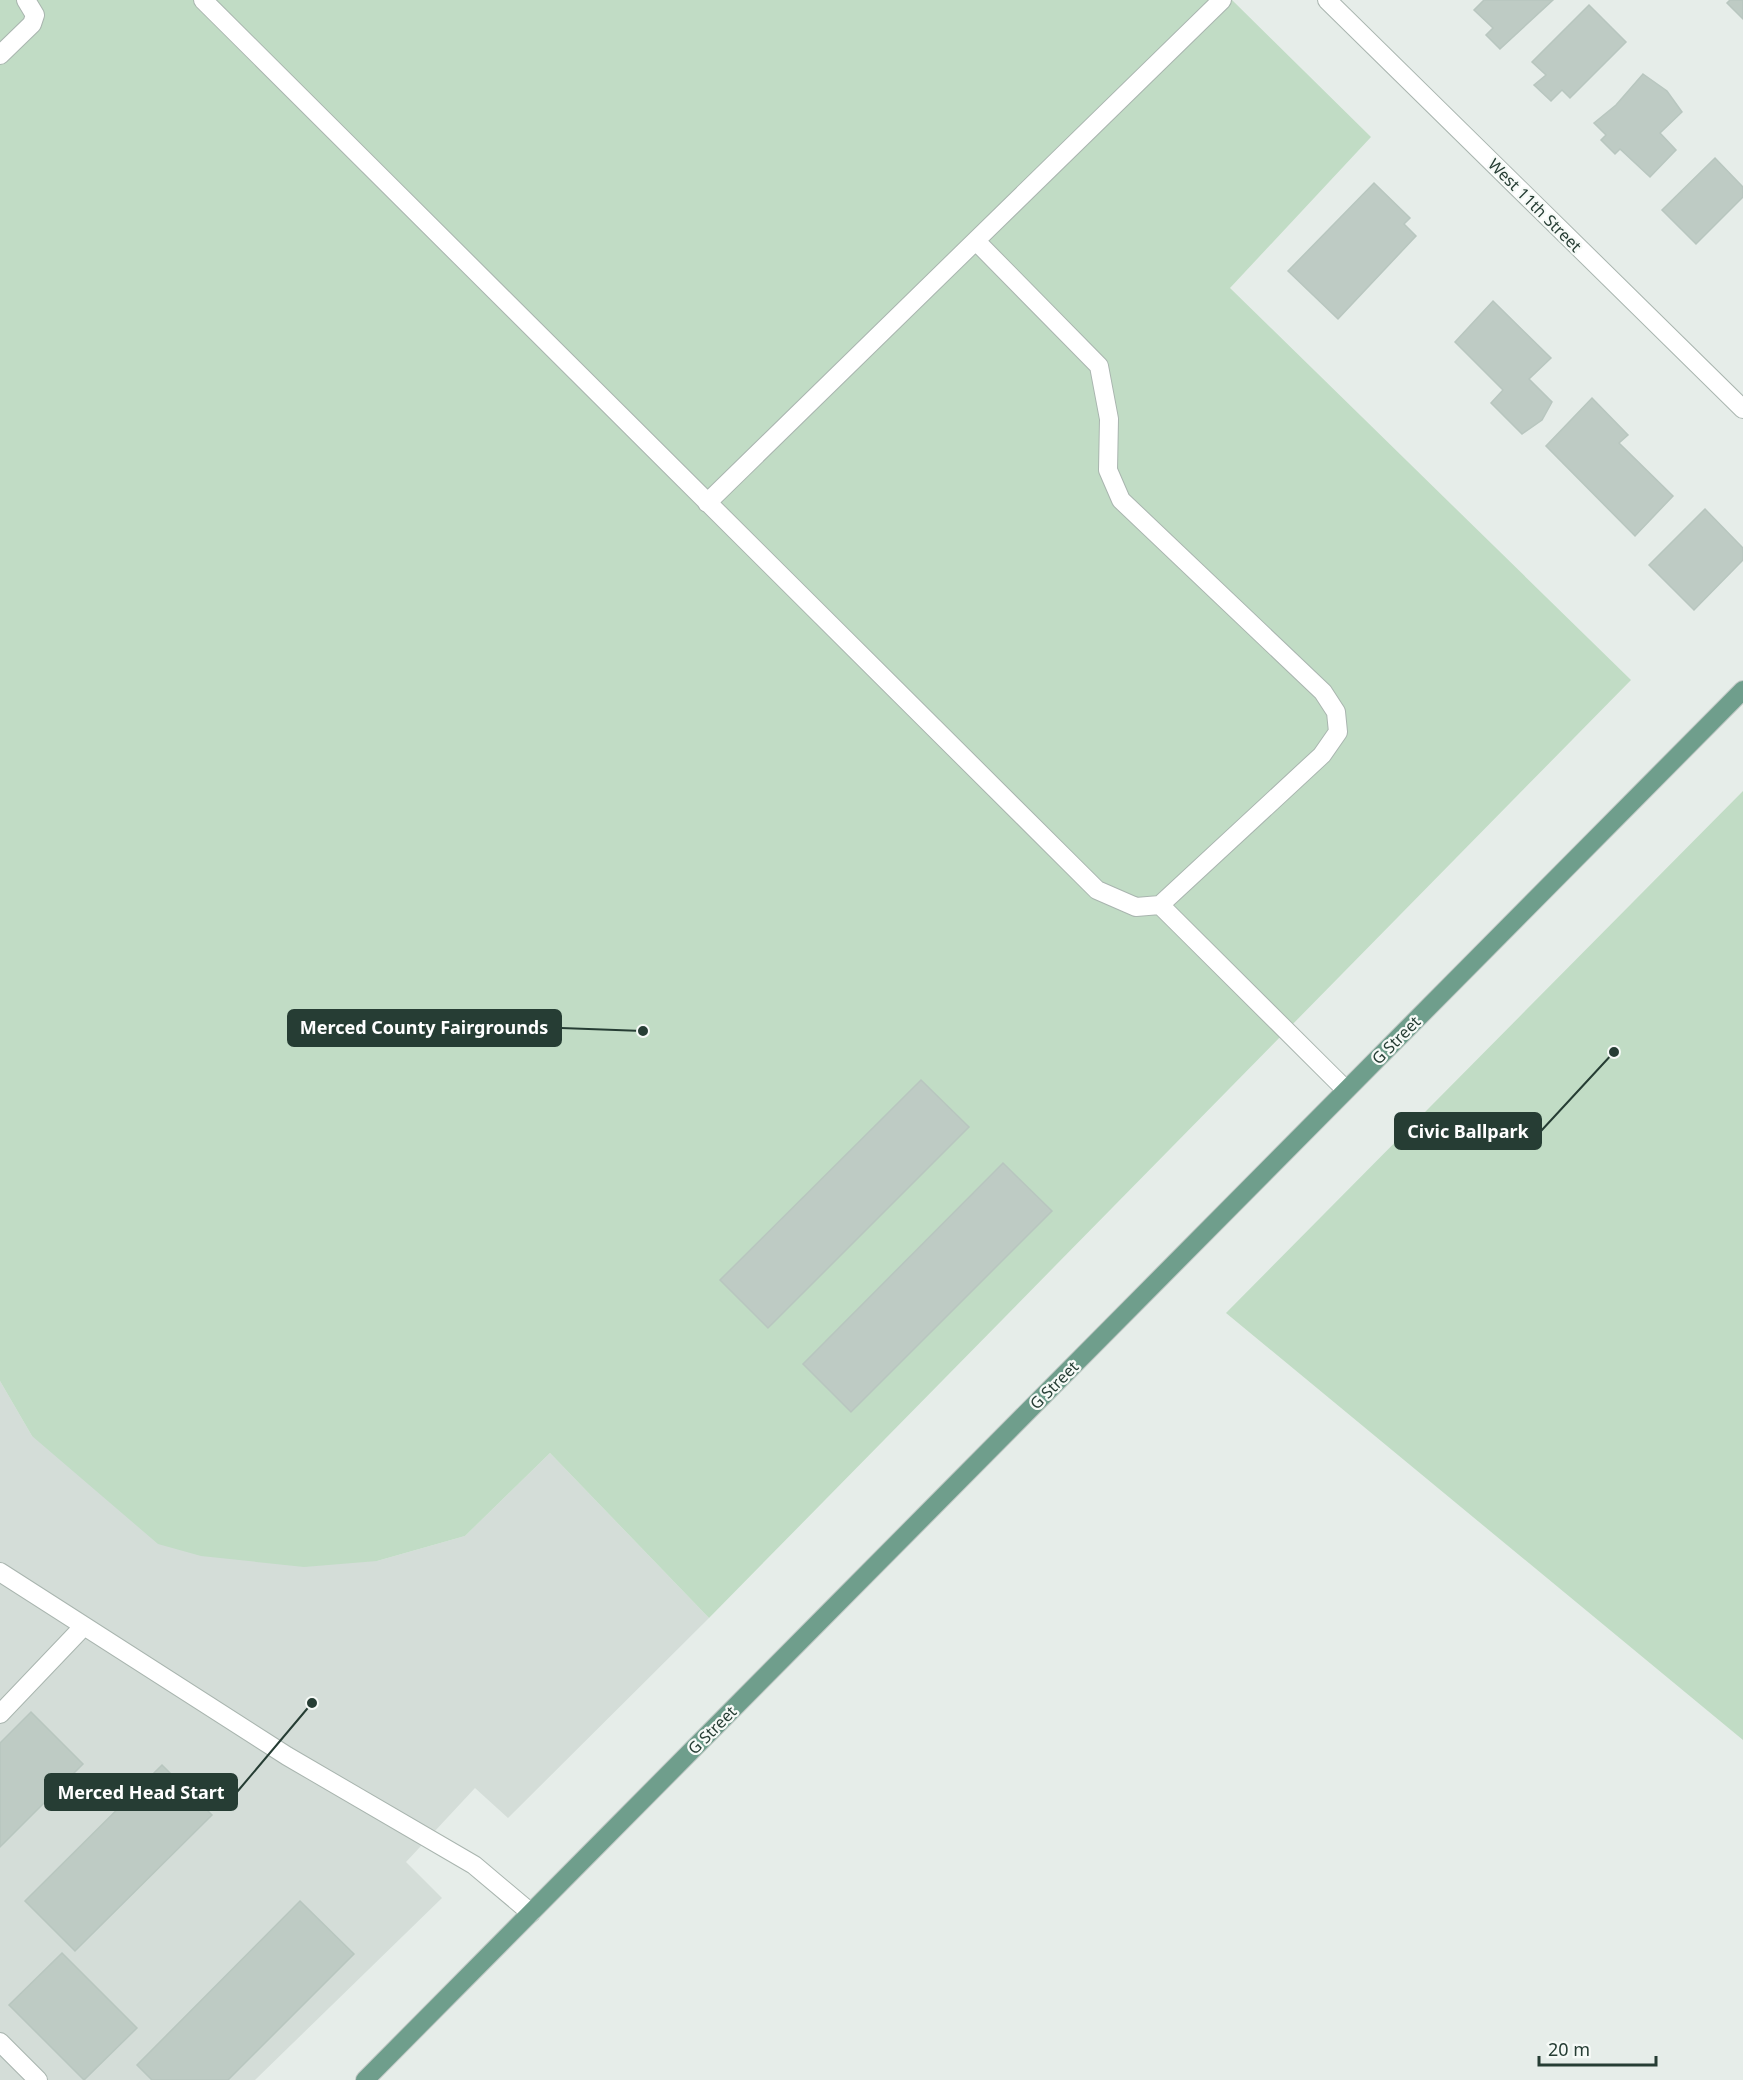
<svg xmlns="http://www.w3.org/2000/svg" width="1743" height="2080" viewBox="0 0 1743 2080" font-family="'Noto Sans',sans-serif">
	<style>
		.built { fill: #d4ddd8 }
		.park { fill: #c1dcc5 }
		.building { fill: #becbc4; stroke: #b8c6bf; stroke-width: 1.5 }
		.lines { fill: none; stroke-linecap: round; stroke-linejoin: round }
		.minor-casing { stroke: #a9b5af; stroke-width: 20 }
		.major-casing { stroke: #c2c9c6; stroke-width: 20 }
		.minor { stroke: #fff; stroke-width: 18 }
		.major { stroke: #6f9e8c; stroke-width: 18 }
		.labels { text-anchor: middle; stroke-width: 4.5; stroke-linejoin: round; paint-order: stroke }
		.street-label { font-size: 16px; fill: #263d34; stroke: #f6faf7 }
		.leader { fill: none; stroke: #263d34; stroke-width: 2 }
		.callout-dot { fill: #263d34; stroke: #f6faf7; stroke-width: 2 }
		.callout { fill: #263d34; stroke: #263d34; stroke-width: 2 }
		.callout-label { font-size: 18px; text-anchor: middle; font-weight: bold; fill: #fff }
	</style>
	<rect width="100%" height="100%" fill="#e6ede9"/>
	<!-- built -->
	<path class="built" d="M0,1381l32,55 345,125 88,-25 85,-83 159,165 -201,200 -33,-30 -69,74 36,36 -187,182h-255z"/>
	<!-- park -->
	<path class="park" d="M0,0h1232l139,137 -141,151 401,392 -922,938 -159,-165 -85,83 -88,25 -73,6 -103,-11 -43,-12 -126,-108 -32,-55z
		M1743,791v949l-517,-427z"/>
	<!-- building -->
	<path class="building" d="M1484,0h69l-53,49 -14,-14 7,-7 -19,-18z
		M1730,0h13v19l-16,-16z
		M1589,5l37,37 -56,56 -8,-8 -11,11 -17,-16 12,-10 -14,-13z
		M1643,74l24,17 15,21 -22,21 16,17 -26,27 -30,-28 -5,5 -14,-14 5,-5 -12,-12 22,-18z
		M1715,158l28,29v10l-47,47 -34,-34z
		M1374,183l36,35 -6,6 12,12 -78,83 -50,-48z
		M1493,301l58,57 -22,21 23,23 -10,18 -20,14 -31,-31 12,-13 -48,-48z
		M1592,398l36,37 -9,8 54,53 -38,40 -89,-90z
		M1705,509l38,39v12l-49,50 -45,-45z
		M921,1080l48,47 -201,201 -48,-48z
		M1003,1163l49,48 -201,201 -48,-48z
		M31,1712l52,52 -83,83v-104z
		M162,1765l50,50 -137,136 -50,-50z
		M300,1901l54,53 -126,126h-76l-15,-15z
		M62,1953l75,75 -53,52 -75,-75z"/>
	<g class="lines">
		<!-- minor casing -->
		<g class="minor-casing">
			<path id="minor" d="M203,0l894,890 39,17 24,-2 162,-150 16,-23 -2,-20 -13,-20 -202,-192 -13,-30 1,-51 -10,-53 -123,-125
				M1327,0l416,409
				M0,55l32,-31 3,-9 -9,-15
				M707,503l515,-503
				M1160,905l186,185
				M0,1572l287,184 187,109 57,48
				M0,1714l83,-87
				M0,2042l38,38"/>
		</g>
		<!-- major casing -->
		<g class="major-casing">
			<path id="major" d="M365,2080l1378,-1390"/>
		</g>
		<!-- minor -->
		<use href="#minor" class="minor"/>
		<!-- major -->
		<use href="#major" class="major"/>
	</g>
	<g class="labels">
		<!-- street labels -->
		<g class="street-label">
			<text transform="translate(1535 205) rotate(45)" y="6">West 11th Street</text>
			<text transform="translate(1396 1040) rotate(-45)" y="6">G Street</text>
			<text transform="translate(1054 1385) rotate(-45)" y="6">G Street</text>
			<text transform="translate(712 1730) rotate(-45)" y="6">G Street</text>
		</g>
	</g>
	<!-- callouts -->
	<path class="leader" d="M643 1031L561 1028M1614 1052L1541 1131M312 1703L237 1792"/>
	<g class="callout-dot">
		<circle cx="643" cy="1031" r="6"/>
		<circle cx="1614" cy="1052" r="6"/>
		<circle cx="312" cy="1703" r="6"/>
	</g>
	<g class="callout">
		<rect x="288" y="1010" width="273" height="36" rx="6"/>
		<rect x="1395" y="1113" width="146" height="36" rx="6"/>
		<rect x="45" y="1774" width="192" height="36" rx="6"/>
	</g>
	<g class="callout-label">
		<text x="424" y="1034">Merced County Fairgrounds</text>
		<text x="1468" y="1138">Civic Ballpark</text>
		<text x="141" y="1799">Merced Head Start</text>
	</g>
	<!-- scale -->
	<path d="M1539 2056v9h117v-9" fill="none" stroke="#263d34" stroke-width="3"/>
	<text x="1548" y="2056" font-size="18" fill="#263d34" stroke="#f6faf7" stroke-width="4.5" paint-order="stroke">20 m</text>
</svg>
